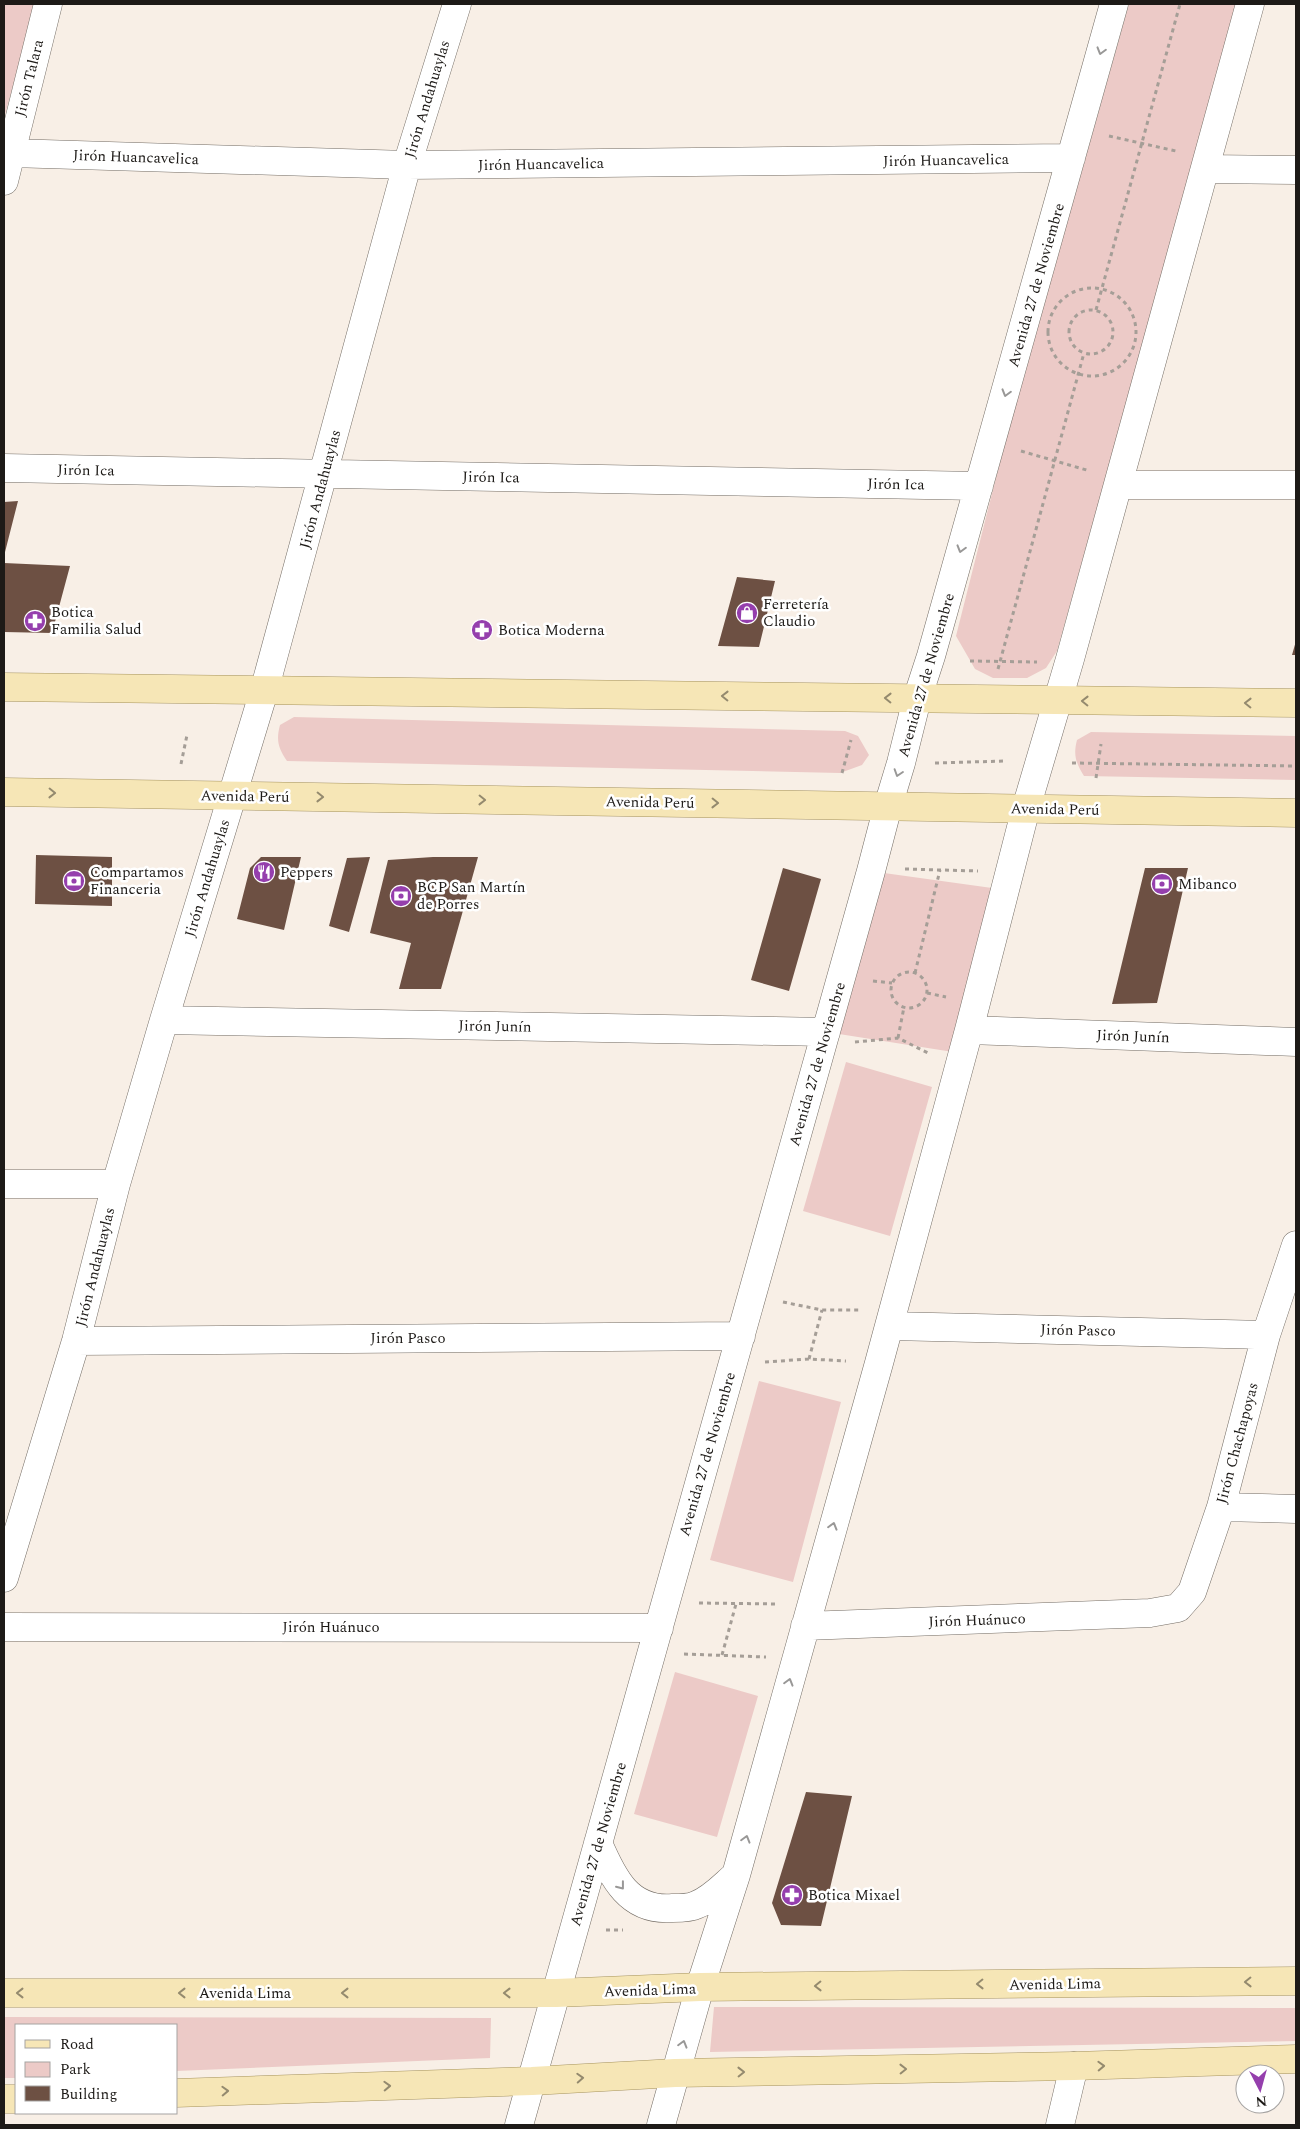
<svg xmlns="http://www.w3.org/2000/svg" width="1300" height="2129" viewBox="0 0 1300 2129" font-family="Spectral,serif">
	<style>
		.green { fill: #eccac7 }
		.building { fill: #6d5043 }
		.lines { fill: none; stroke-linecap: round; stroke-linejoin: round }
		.minor-casing { stroke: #746d65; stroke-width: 29 }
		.major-casing { stroke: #a6945f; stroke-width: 29 }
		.path { stroke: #a59e97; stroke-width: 3; stroke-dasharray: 4 4; stroke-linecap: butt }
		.minor { stroke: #fff; stroke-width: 28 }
		.major { stroke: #f6e6b6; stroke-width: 28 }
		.oneway { stroke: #999897 }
		.oneway2 { stroke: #948a6e }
		.labels { text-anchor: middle; stroke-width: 5; stroke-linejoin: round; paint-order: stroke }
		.street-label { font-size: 15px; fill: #1d1a17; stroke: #fff }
		.poi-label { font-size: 15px; fill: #1d1a17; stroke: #fff; text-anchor: start }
	</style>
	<rect width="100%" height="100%" fill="#f8efe6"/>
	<!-- green -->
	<path class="green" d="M4,4h32l-32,114z
		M1129,4h109l-181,647 -11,17 -19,10h-34l-18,-9 -19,-33 48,-190z
		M294,717l551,14 13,5 11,19 -7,10 -22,8 -553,-12c-9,-13 -11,-21 -7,-36z
		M1091,732l205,4v44l-212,-4c-8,-13 -11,-21 -7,-36z
		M884,873l108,15 -39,164 -114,-18z
		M846,1062l86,25 -42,149 -87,-25z
		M759,1381l82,21 -48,180 -83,-22z
		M675,1672l83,24 -41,141 -83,-23z
		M714,2007l582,1v33l-586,11z
		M4,2017l487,1 -1,40 -314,13v-46h-160v53h-12z"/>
	<!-- building -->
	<path class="building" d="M18,501l-14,55v-54z
		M4,563l66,3 -18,67 -48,-1z
		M737,577l38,4 -16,66 -41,-1z
		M1296,641v14h-4z
		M36,855l76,2v49l-77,-2z
		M261,857h40l-17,73 -47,-11 13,-51z
		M370,857l-21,75 -20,-6 18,-68z
		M433,857h45l-37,132h-42l12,-46 -41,-10 18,-73z
		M783,868l38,11 -32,112 -38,-11z
		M1145,868h43l-31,135 -45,1z
		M806,1792l46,4 -31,130 -40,-1 -9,-22z"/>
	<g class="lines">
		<!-- minor casing -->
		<g class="minor-casing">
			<path id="minor" d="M11,153l396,12 664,-7
				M1205,169l91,1
				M4,181l44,-177
				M4,468l975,18
				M1119,485h177
				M164,1020l662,12
				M969,1030l327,12
				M4,1184h112
				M890,1326l376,9
				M76,1341l665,-5
				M1221,1507l75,2
				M4,1578l72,-237 40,-157 48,-164 100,-329 143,-526 50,-161
				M805,1626l345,-13 28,-5 14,-16 29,-85 45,-172 30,-90
				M4,1627l655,1
				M598,1843c15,35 31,69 75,65 7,0 17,0 23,-3 16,-6 27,-19 40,-30
				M519,2125l352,-1254 17,-65 13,-43 16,-64 14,-43 183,-652
				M661,2125l39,-138 36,-112 143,-512 90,-333 57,-222 44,-149 180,-655
				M1060,2125l14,-59"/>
		</g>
		<!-- major casing -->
		<g class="major-casing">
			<path id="major" d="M4,687l1292,16
				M4,792l1292,21
				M4,1993h552l144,-6 596,-6
				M176,2093l356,-12 143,-8 399,-7 222,-7
				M4,2099h12"/>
		</g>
		<!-- path -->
		<path class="path" d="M1109,136l67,15
			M1048 332a44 44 0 1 1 88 0a44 44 0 1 1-88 0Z
			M1069 332a22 22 0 1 1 44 0a22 22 0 1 1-44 0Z
			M1096,310l84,-306
			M1021,451l69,20
			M970,661l67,1
			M998,669l86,-316
			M935,763l71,-2
			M1072,763l224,3
			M181,764l6,-29
			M842,773l9,-33
			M1096,778l5,-34
			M905,869l73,2
			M891 990a18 18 0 1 1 36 0a18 18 0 1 1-36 0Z
			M915,973l25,-103
			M873,981l19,2
			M927,993l19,4
			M898,1038l6,-31
			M855,1042l43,-4 32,16
			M783,1302l39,8h39
			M809,1359l13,-49
			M765,1362l44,-3 37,2
			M699,1603l79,1
			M684,1654l82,3
			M722,1655l14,-51
			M606,1930h17"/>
		<!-- minor -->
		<use href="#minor" class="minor"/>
		<!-- major -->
		<use href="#major" class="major"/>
	</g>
	<!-- one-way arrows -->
	<defs><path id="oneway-chevron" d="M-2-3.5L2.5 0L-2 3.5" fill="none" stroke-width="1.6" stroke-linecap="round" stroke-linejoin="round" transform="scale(1.25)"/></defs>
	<g class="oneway">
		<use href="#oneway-chevron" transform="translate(1101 51) rotate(106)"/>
		<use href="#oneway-chevron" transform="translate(1006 393) rotate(106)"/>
		<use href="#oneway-chevron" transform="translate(961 549) rotate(106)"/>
		<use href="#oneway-chevron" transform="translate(898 773) rotate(108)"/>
		<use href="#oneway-chevron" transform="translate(833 1526) rotate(-74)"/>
		<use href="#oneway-chevron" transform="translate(789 1682) rotate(-74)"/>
		<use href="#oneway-chevron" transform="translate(746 1839) rotate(-74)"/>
		<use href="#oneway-chevron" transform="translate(621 1886) rotate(52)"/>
		<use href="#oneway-chevron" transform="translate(683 2044) rotate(-74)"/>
	</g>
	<g class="oneway2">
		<use href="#oneway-chevron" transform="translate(725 696) rotate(-179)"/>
		<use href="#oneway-chevron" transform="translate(888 698) rotate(-179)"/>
		<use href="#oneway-chevron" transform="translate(1085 701) rotate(-179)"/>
		<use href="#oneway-chevron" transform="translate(1248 703) rotate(-179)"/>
		<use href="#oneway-chevron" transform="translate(52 793) rotate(1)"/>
		<use href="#oneway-chevron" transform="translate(320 797) rotate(1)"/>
		<use href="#oneway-chevron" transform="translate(482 800) rotate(1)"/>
		<use href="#oneway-chevron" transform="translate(715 803) rotate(1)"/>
		<use href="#oneway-chevron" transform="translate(1248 1982) rotate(179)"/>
		<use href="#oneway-chevron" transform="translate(980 1984) rotate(179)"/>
		<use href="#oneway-chevron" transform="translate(818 1986) rotate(179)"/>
		<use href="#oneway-chevron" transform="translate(20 1993) rotate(-180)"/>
		<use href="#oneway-chevron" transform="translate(182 1993) rotate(-180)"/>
		<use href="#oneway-chevron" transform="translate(345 1993) rotate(-180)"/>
		<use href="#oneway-chevron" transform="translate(507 1993) rotate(-180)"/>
		<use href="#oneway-chevron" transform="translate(1101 2066) rotate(-2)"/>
		<use href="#oneway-chevron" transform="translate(903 2069) rotate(-1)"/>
		<use href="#oneway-chevron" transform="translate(741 2072) rotate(-1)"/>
		<use href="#oneway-chevron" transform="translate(580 2078) rotate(-3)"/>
		<use href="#oneway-chevron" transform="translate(387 2086) rotate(-2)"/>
		<use href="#oneway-chevron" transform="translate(225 2091) rotate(-2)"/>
	</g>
	<!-- icons -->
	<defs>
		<g id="shop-disc" transform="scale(1.125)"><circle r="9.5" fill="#953fad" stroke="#fff"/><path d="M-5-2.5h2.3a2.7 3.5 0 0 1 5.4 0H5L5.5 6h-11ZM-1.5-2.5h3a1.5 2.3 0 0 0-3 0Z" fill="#fff"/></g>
		<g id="pharmacy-disc" transform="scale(1.125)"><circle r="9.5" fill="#953fad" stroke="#fff"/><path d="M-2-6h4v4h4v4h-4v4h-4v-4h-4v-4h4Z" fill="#fff"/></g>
		<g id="restaurant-disc" transform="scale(1.125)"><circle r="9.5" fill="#953fad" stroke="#fff"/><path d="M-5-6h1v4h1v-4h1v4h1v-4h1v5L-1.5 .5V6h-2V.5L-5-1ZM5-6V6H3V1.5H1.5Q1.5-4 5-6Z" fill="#fff"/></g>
		<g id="bank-disc" transform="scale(1.125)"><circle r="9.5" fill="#953fad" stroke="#fff"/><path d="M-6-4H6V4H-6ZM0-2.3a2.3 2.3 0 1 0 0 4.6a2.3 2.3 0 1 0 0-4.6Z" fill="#fff"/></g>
	</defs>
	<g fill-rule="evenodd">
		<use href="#shop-disc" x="747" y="613"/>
		<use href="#pharmacy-disc" x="35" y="621"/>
		<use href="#pharmacy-disc" x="482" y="630"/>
		<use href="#restaurant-disc" x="264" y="872"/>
		<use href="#bank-disc" x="74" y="881"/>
		<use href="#bank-disc" x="1162" y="884"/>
		<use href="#bank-disc" x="401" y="896"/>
		<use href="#pharmacy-disc" x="792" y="1895"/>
	</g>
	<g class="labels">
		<!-- street labels -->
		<g class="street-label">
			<text transform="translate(29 78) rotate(-76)" y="5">Jirón Talara</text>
			<text transform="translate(427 99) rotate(-73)" y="5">Jirón Andahuaylas</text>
			<text transform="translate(136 157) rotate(2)" y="5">Jirón Huancavelica</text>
			<text transform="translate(946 160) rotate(-1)" y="5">Jirón Huancavelica</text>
			<text transform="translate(541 164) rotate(-1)" y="5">Jirón Huancavelica</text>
			<text transform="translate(1036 285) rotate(-74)" y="5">Avenida 27 de Noviembre</text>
			<text transform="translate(86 470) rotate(1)" y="5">Jirón Ica</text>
			<text transform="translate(491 477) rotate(1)" y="5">Jirón Ica</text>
			<text transform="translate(896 484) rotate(1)" y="5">Jirón Ica</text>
			<text transform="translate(320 489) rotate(-75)" y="5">Jirón Andahuaylas</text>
			<text transform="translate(926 675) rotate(-74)" y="5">Avenida 27 de Noviembre</text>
			<text transform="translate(245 796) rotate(1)" y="5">Avenida Perú</text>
			<text transform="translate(650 802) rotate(1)" y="5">Avenida Perú</text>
			<text transform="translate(1055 809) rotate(1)" y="5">Avenida Perú</text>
			<text transform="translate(207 878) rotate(-73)" y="5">Jirón Andahuaylas</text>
			<text transform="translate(495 1026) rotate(1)" y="5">Jirón Junín</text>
			<text transform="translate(1133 1036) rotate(2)" y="5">Jirón Junín</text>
			<text transform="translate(817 1064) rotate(-74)" y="5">Avenida 27 de Noviembre</text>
			<text transform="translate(95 1267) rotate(-76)" y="5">Jirón Andahuaylas</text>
			<text transform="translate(1078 1330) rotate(1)" y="5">Jirón Pasco</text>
			<text x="408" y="1343">Jirón Pasco</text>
			<text transform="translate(1237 1443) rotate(-75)" y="5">Jirón Chachapoyas</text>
			<text transform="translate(707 1454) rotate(-74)" y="5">Avenida 27 de Noviembre</text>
			<text transform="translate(977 1620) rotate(-2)" y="5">Jirón Huánuco</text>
			<text x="331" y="1632">Jirón Huánuco</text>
			<text transform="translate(598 1844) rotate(-74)" y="5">Avenida 27 de Noviembre</text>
			<text transform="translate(1055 1984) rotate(-1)" y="5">Avenida Lima</text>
			<text transform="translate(650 1990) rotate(-2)" y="5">Avenida Lima</text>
			<text x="245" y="1998">Avenida Lima</text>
		</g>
		<!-- poi labels -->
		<g class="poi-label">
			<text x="763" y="609">Ferretería<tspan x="763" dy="17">Claudio</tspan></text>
			<text x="51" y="617">Botica<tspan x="51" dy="17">Familia Salud</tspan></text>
			<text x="498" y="635">Botica Moderna</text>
			<text x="90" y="877">Compartamos<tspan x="90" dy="17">Financeria</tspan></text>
			<text x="280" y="877">Peppers</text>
			<text x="1178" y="889">Mibanco</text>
			<text x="417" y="892">BCP San Martín<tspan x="417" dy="17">de Porres</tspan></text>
			<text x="808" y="1900">Botica Mixael</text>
		</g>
	</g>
	<!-- border -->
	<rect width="1300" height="2129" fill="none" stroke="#1d1a17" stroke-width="10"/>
	<!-- legend -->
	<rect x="15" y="2024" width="162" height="90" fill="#ffffff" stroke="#a5a3a2"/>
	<rect x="25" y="2040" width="25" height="8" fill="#f6e6b6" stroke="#a5a3a2"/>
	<text x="60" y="2049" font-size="15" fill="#1d1a17">Road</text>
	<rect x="25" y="2062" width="25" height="15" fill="#eccac7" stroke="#a5a3a2"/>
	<text x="60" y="2074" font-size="15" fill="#1d1a17">Park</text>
	<rect x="25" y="2086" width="25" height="15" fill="#6d5043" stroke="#a5a3a2"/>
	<text x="60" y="2099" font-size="15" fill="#1d1a17">Building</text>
	<!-- north arrow -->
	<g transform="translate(1260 2089) rotate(174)"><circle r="24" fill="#ffffff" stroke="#a5a3a2"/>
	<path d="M0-4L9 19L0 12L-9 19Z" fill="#953fad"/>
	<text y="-8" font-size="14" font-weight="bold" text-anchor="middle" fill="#1d1a17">N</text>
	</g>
</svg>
